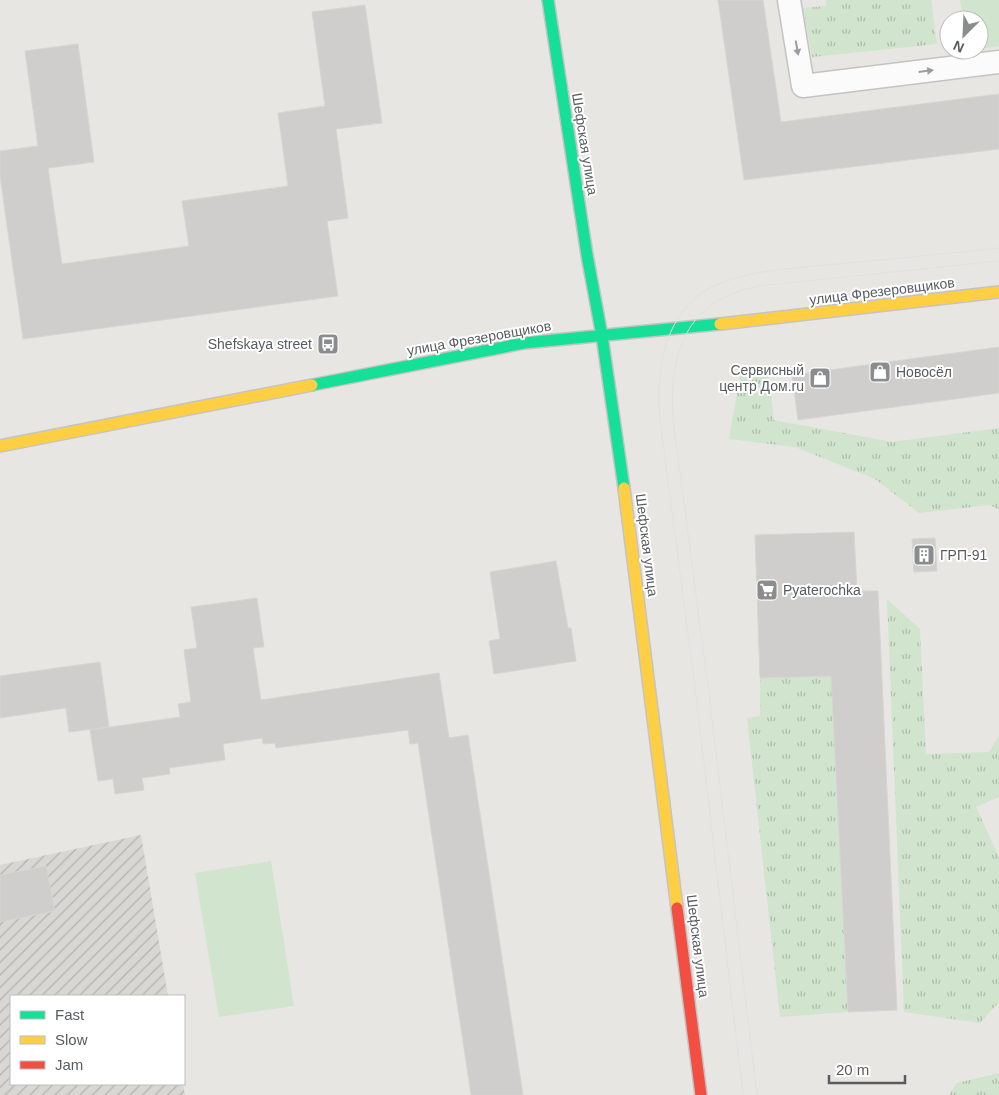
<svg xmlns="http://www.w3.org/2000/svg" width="999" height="1095" viewBox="0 0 999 1095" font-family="Arial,sans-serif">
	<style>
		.industrial { fill: url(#industrial-furrows) }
		.grass { fill: url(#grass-tufts) }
		.pitch { fill: #d1e4cd }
		.building { fill: #d0cecc; stroke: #d7d5d2 }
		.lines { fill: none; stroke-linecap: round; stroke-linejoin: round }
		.street-casing { stroke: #c3c3c2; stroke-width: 25 }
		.fast-casing { stroke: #c4c4c4; stroke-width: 14 }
		.slow-casing { stroke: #c4c4c4; stroke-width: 14 }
		.jam-casing { stroke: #c4c4c4; stroke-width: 14 }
		.street { stroke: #fcfbfb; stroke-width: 22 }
		.fast { stroke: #16e098; stroke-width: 11 }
		.slow { stroke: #ffcf43; stroke-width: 11 }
		.jam { stroke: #f24e42; stroke-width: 11 }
		.tram { stroke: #e0e1e0; stroke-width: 1 }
		.oneway { fill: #9a9c9e }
		.labels { text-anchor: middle; stroke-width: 4; stroke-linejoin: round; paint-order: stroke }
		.street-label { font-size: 14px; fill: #585c60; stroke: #fff }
		.poi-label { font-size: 14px; fill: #585c60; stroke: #fff; text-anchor: start }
	</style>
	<defs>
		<pattern id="industrial-furrows" width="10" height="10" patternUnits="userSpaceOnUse" patternTransform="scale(1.25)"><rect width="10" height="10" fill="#d9d7d3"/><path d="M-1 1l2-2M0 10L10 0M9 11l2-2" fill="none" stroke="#b3b2af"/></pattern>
		<pattern id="grass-tufts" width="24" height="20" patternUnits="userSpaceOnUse" patternTransform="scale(1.25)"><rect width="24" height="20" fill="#d1e4cd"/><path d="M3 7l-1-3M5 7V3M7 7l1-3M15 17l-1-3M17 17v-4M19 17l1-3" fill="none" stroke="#acbcaa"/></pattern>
	</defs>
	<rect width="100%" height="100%" fill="#e8e6e2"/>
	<!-- industrial -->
	<path class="industrial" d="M141,835l27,161h-157v88h172l2,11h-185v-230z"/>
	<!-- grass -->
	<path class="grass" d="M826,0h105l6,44 -125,13 -9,-49 23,-2z
		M768,369l6,51 118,22 107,-14v82l-9,-5 -71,8 -44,-34 -80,-32 -66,-8 12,-68z
		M887,599l33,30 6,125 63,-2 10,-17v62l-23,10 23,50v145l-19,21 -76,-11z
		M831,676l17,336 -68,5 -33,-299 13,-2v-38z
		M999,1073v22h-50l8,-12z"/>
	<!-- pitch -->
	<path class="pitch" d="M960,0h39v46l-20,3v-29h-16z
		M271,861l23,145 -75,11 -24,-144z"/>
	<!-- building -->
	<path class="building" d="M718,0h45l18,122 218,-28v55l-255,31z
		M365,5l17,118 -46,6 12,89 -21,3 11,75 -315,43 -23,-163v-25l38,-5 -13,-95 53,-7 16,118 -46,6 14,96 127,-18 -7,-45 106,-15 -10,-73 47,-7 -13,-94z
		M999,347v46l-201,27 -6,-45z
		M854,532l3,59h21l19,419 -49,2 -17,-336 -71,2 -5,-143z
		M935,538l2,33 -23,1 -2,-33z
		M556,561l12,67h3l5,33 -82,13 -5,-33 11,-2 -10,-67z
		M257,598l7,49 -11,1 8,52 178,-27 10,65 19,-3 55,360h-52l-53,-352 -8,1 -2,-14 -132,18 -1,-5 -12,1 -1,-6 -39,6 2,16 -56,8 1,6 -28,4 2,12 -29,4 -2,-15 -15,2 -8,-51 90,-13 -2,-13 13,-2 -7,-52 13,-2 -6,-41z
		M100,662l9,65 -40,5 -3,-24 -66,10v-42z
		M46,866l9,45 -55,11v-47z"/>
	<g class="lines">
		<!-- street casing -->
		<g class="street-casing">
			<path id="street" d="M789,0l14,86 196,-24"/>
		</g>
		<!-- fast casing -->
		<g class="fast-casing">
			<path id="fast" d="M548,0l39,255 15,81 22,152
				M312,385l212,-42 196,-19"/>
		</g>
		<!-- slow casing -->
		<g class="slow-casing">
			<path id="slow" d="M720,324l279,-32
				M0,446l312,-61
				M624,488l53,420"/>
		</g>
		<!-- jam casing -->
		<g class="jam-casing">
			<path id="jam" d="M677,908l24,187"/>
		</g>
		<!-- street -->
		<use href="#street" class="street"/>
		<!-- fast -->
		<use href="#fast" class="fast"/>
		<!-- slow -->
		<use href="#slow" class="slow"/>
		<!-- jam -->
		<use href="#jam" class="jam"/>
		<!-- tram -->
		<path class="tram" d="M743,1095l-47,-400 -36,-275c-3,-40 0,-86 30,-117 9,-9 19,-16 31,-20 36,-14 78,-15 116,-19 54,-5 108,-10 162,-16
			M757,1095l-48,-401 -36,-275c-3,-42 3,-91 41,-116 13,-9 29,-13 44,-17l241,-25"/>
	</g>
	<!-- one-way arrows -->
	<defs><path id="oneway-solid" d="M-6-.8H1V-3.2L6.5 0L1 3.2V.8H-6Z" transform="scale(1.25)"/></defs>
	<g class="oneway">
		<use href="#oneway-solid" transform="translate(797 48) rotate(80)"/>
		<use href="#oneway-solid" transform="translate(926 71) rotate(-7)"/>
	</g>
	<!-- icons -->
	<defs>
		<g id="bus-square" transform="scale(1.125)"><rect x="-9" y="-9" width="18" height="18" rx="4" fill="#8a8c8e" stroke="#fff"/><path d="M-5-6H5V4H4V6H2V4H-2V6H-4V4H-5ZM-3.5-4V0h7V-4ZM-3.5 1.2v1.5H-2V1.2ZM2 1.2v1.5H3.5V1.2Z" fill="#fff"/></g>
		<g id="shop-square" transform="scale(1.125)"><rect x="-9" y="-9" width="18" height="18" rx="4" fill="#8a8c8e" stroke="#fff"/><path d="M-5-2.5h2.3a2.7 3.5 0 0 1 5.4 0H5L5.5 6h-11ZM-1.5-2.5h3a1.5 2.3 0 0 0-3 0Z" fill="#fff"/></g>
		<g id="building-square" transform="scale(1.125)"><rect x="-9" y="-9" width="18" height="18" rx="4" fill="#8a8c8e" stroke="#fff"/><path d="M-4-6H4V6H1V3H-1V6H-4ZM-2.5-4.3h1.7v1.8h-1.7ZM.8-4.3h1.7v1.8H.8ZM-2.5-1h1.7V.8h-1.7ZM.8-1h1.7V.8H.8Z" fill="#fff"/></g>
		<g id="supermarket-square" transform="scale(1.125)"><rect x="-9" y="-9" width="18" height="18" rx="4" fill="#8a8c8e" stroke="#fff"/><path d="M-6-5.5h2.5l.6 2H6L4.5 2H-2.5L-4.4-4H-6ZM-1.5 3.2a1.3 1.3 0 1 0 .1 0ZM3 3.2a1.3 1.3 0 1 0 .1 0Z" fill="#fff"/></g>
	</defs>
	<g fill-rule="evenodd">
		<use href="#bus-square" x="328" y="344"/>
		<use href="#shop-square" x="880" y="372"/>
		<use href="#shop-square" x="820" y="378"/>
		<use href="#building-square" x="924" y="555"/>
		<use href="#supermarket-square" x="767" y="590"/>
	</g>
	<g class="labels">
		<!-- street labels -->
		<g class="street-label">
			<text transform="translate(585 144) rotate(81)" y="5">Шефская улица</text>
			<text transform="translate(882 291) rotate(-7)" y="5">улица Фрезеровщиков</text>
			<text transform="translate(479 338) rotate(-10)" y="5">улица Фрезеровщиков</text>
			<text transform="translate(647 545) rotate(83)" y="5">Шефская улица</text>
			<text transform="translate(698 946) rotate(83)" y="5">Шефская улица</text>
		</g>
		<!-- poi labels -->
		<g class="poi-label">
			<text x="312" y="349" text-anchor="end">Shefskaya street</text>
			<text x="804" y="375" text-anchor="end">Сервисный<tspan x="804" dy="16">центр Дом.ru</tspan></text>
			<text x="896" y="377">Новосёл</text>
			<text x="940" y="560">ГРП-91</text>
			<text x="783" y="595">Pyaterochka</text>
		</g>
	</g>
	<!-- legend -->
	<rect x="10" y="995" width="175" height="90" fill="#ffffff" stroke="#bcbebf"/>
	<rect x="20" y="1011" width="25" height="8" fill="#16e098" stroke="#bcbebf"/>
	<text x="55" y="1020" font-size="15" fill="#585c60">Fast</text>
	<rect x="20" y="1036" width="25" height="8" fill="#ffcf43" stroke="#bcbebf"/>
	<text x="55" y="1045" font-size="15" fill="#585c60">Slow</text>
	<rect x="20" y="1061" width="25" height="8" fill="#f24e42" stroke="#bcbebf"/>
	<text x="55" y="1070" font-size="15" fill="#585c60">Jam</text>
	<!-- north arrow -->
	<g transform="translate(964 35) rotate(204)"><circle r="24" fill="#ffffff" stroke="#bcbebf"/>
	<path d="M0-4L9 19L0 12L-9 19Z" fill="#8a8c8e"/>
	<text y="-8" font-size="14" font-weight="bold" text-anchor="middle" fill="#585c60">N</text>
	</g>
	<!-- scale -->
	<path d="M829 1075v8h76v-8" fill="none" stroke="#585c60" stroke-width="2.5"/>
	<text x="836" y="1075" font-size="15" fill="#585c60" stroke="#ffffff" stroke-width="4" paint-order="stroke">20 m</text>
</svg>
